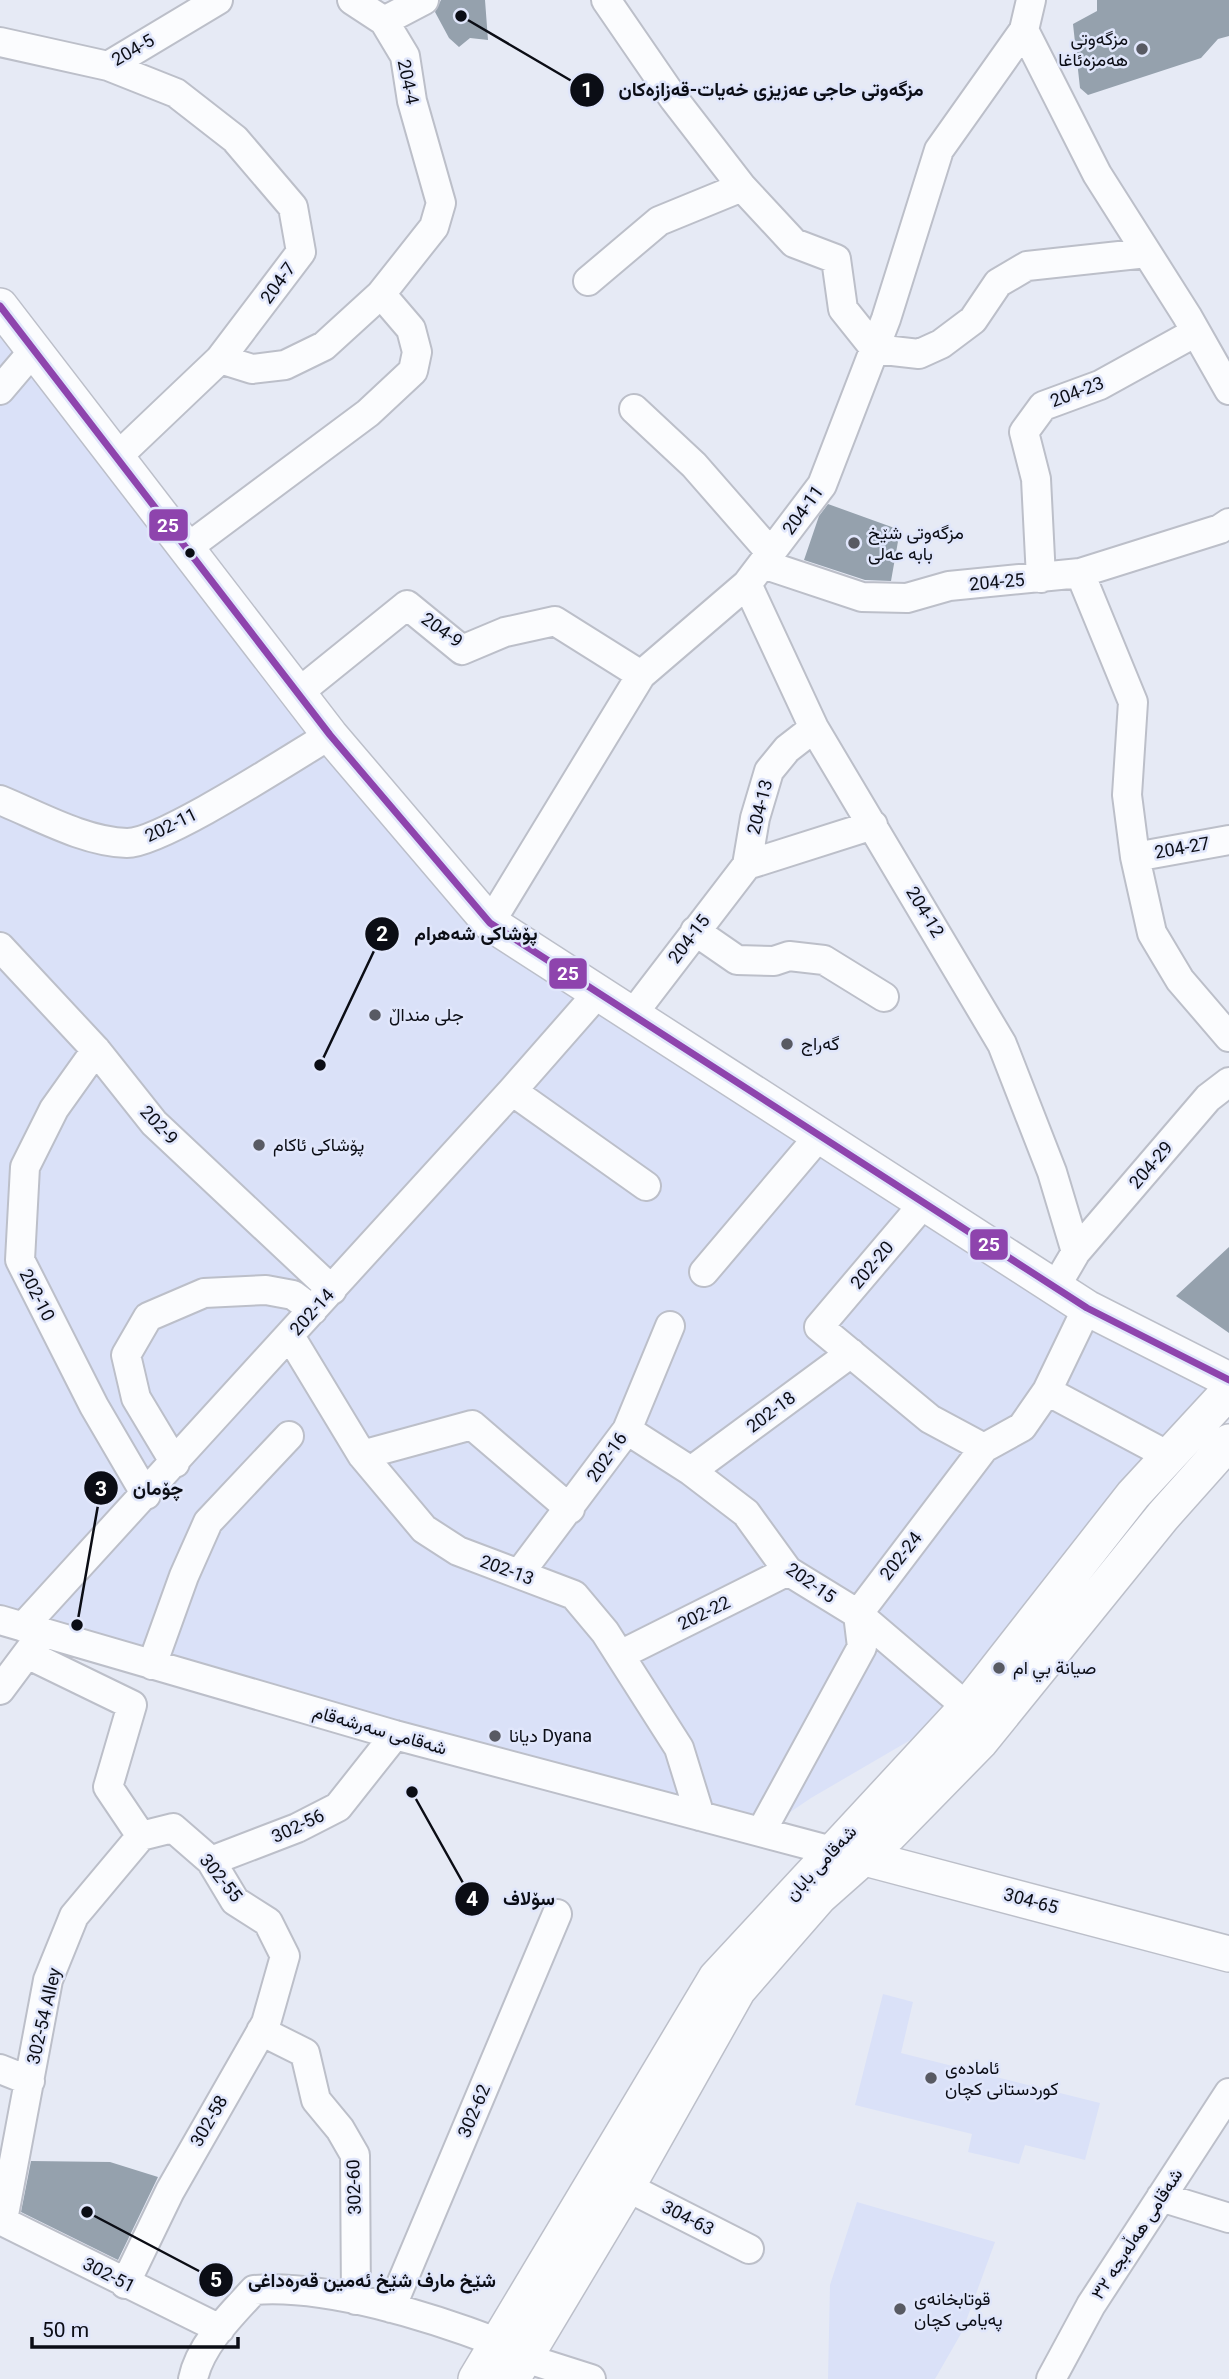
<svg xmlns="http://www.w3.org/2000/svg" width="1229" height="2379" viewBox="0 0 1229 2379" font-family="Roboto,Vazirmatn,sans-serif">
	<style>
		.built { fill: #dae1f8 }
		.building { fill: #95a1ad }
		.lines { fill: none; stroke-linecap: round; stroke-linejoin: round }
		.minor-casing { stroke: #bcbfc9; stroke-width: 32 }
		.major-casing { stroke: #bcbfc9; stroke-width: 38 }
		.minor { stroke: #fbfcfe; stroke-width: 28 }
		.major { stroke: #fbfcfe; stroke-width: 35 }
		.bus-1-casing { stroke: #e0e6fb; stroke-width: 12 }
		.bus-1 { stroke: #8e44ad; stroke-width: 7 }
		.poi-dot { fill: #585a63; stroke: #e0e6fb; stroke-width: 2.5 }
		.bus-dot { fill: #0b0d15; stroke: #e0e6fb; stroke-width: 2.5 }
		.labels { text-anchor: middle; stroke-width: 5; stroke-linejoin: round; paint-order: stroke }
		.poi-label { font-size: 18px; fill: #0b0d15; stroke: #e0e6fb; text-anchor: start }
		.street-label { font-size: 18px; fill: #0b0d15; stroke: #e0e6fb }
		.leader { fill: none; stroke: #0b0d15; stroke-width: 2.5 }
		.callout-dot { fill: #0b0d15; stroke: #e0e6fb; stroke-width: 2.5 }
		.mark-label { font-size: 21px; text-anchor: middle; font-weight: bold; fill: #fff }
		.callout-label { font-size: 19px; text-anchor: middle; font-weight: bold; fill: #0b0d15; stroke: #e0e6fb; stroke-width: 5; stroke-linejoin: round; paint-order: stroke }
		.line-badge { stroke: #e0e6fb; stroke-width: 2.5 }
		.badge-label { font-size: 19px; text-anchor: middle; font-weight: bold; fill: #fff }
	</style>
	<rect width="100%" height="100%" fill="#e6eaf5"/>
	<!-- built -->
	<path class="built" d="M0,307l490,616 739,457 -262,327 -156,91 -50,34 -761,-212z
		M883,1994l30,8 -12,51 199,50 -15,57 -60,-15 -6,19 -51,-12 4,-18 -117,-29z
		M857,2202l138,40 -33,90 -27,47h-107l2,-94z"/>
	<!-- building -->
	<path class="building" d="M441,0h44l3,40 -18,-2 -11,9 -10,-9 -14,-26z
		M1097,0h132v36l-11,3 -17,19 -113,37 -8,-7 -7,-64 24,-13z
		M828,504l72,26 -9,51 -26,-1 -61,-20 15,-44z
		M1229,1247v86l-53,-37z
		M31,2161l79,1 48,15 -40,83 -97,-48z"/>
	<g class="lines">
		<!-- minor casing -->
		<g class="minor-casing">
			<path id="minor" d="M606,0l68,99 68,88
				M384,21l40,-21
				M1024,30l73,144 90,142 42,74
				M0,42l108,24 110,-66
				M108,66l68,27 59,46 58,68 8,45 -81,107 -103,98
				M588,281l71,-60 83,-34 52,56 42,16 7,50 32,40 44,5 22,-10 32,-24 25,-37 29,-17 120,-13
				M220,359l32,10 33,-4 39,-19 57,-52 53,-67 7,-24 -29,-102 -7,-45 -21,-35 -32,-21
				M0,390l34,-40
				M634,409l60,56 77,88
				M187,548l181,-135 45,-42 4,-19 -6,-23 -30,-35
				M763,564l99,33 45,1 42,-12 131,-13 140,-44 9,-6
				M1080,573l53,129 -6,93 8,62 17,76 28,47 49,57
				M1041,578l-5,-99 -12,-47 19,-26 57,-21 96,-53
				M747,584l67,144 188,316 50,128 24,80
				M298,693l109,-88 55,45 43,-18 50,-11 86,54
				M0,800c39,16 85,42 127,43 35,0 166,-86 203,-108
				M1135,857l94,-17
				M747,865l126,-40
				M490,923l151,-248 106,-91 75,-99 64,-166 53,-169 85,-120 7,-30
				M695,931l42,29 37,1 15,-5 35,4 60,37
				M0,947l96,103 58,73 178,167
				M632,1015l115,-150 8,-47 14,-47 18,-22 27,-21
				M96,1050l-42,59 -29,58 -5,93 74,146 52,89
				M512,1091l134,95
				M925,1202l-106,125 111,92 54,29
				M704,1272l116,-137
				M1056,1286l20,-34 132,-154 21,-16
				M290,1336l72,119 62,74 34,22 116,44 31,37 74,116 21,68
				M1047,1391l120,64
				M627,1430l64,41 55,42 42,58 70,43 109,93
				M362,1455l110,-30 98,84
				M175,1463l-39,-65 -10,-43 22,-38 56,-24 62,-3 27,5 20,15
				M691,1471l160,-118
				M519,1574l108,-144 43,-104
				M0,1620l395,115 437,116
				M23,1627l489,-536 86,-98
				M27,1654l105,51 -24,82 33,49
				M620,1655l168,-84
				M152,1665l32,-89 24,-54 81,-86
				M0,1690l38,-51
				M761,1832l101,-185 -4,-33 126,-166 38,-21 25,-36 40,-83
				M211,1861l86,-33 41,-21 57,-72
				M261,2031l44,22 11,47 24,29 15,26 1,145
				M0,2069l30,12
				M627,2187l122,62
				M1161,2197l68,21
				M0,2220l220,109
				M3,2220l45,-240 26,-64 67,-80
				M125,2284l45,-93 96,-168 19,-67 -17,-34 -33,-21 -24,-40 -38,-33 -32,8
				M391,2308l166,-394
				M525,2358l66,21
				M193,2379c7,-34 38,-64 61,-89 73,-6 177,27 245,53
				M1051,2379l40,-74 138,-212"/>
		</g>
		<!-- major casing -->
		<g class="major-casing">
			<path id="major" d="M0,306l330,429 160,188 597,385 142,72
				M846,1853l383,101
				M476,2379l240,-401 251,-271 166,-212 96,-104
				M512,2379l115,-192 111,-197 81,-93 70,-62 91,-93 183,-226 66,-74"/>
		</g>
		<!-- minor -->
		<use href="#minor" class="minor"/>
		<!-- major -->
		<use href="#major" class="major"/>
		<!-- bus-1 casing -->
		<g class="bus-1-casing">
			<path id="bus-1" d="M0,306l330,429 160,188 597,385 142,72"/>
		</g>
		<!-- bus-1 -->
		<use href="#bus-1" class="bus-1"/>
	</g>
	<!-- markers -->
	<g class="poi-dot">
		<circle cx="1142" cy="49" r="7"/>
		<circle cx="854" cy="543" r="7"/>
		<circle cx="375" cy="1015" r="7"/>
		<circle cx="787" cy="1044" r="7"/>
		<circle cx="259" cy="1145" r="7"/>
		<circle cx="999" cy="1668" r="7"/>
		<circle cx="495" cy="1736" r="7"/>
		<circle cx="931" cy="2078" r="7"/>
		<circle cx="900" cy="2309" r="7"/>
	</g>
	<circle class="bus-dot" cx="190" cy="553" r="6"/>
	<g class="labels">
		<!-- poi labels -->
		<g class="poi-label">
			<text x="1128" y="45" text-anchor="end">مزگەوتی<tspan x="1128" dy="21">هەمزەئاغا</tspan></text>
			<text x="868" y="539">مزگەوتی شێخ<tspan x="868" dy="21">بابە عەلی</tspan></text>
			<text x="389" y="1021">جلی منداڵ</text>
			<text x="801" y="1050">گەراج</text>
			<text x="273" y="1151">پۆشاکی ئاکام</text>
			<text x="1013" y="1674">صيانة بي ام</text>
			<text x="509" y="1742">دیانا Dyana</text>
			<text x="945" y="2074">ئامادەی<tspan x="945" dy="21">کوردستانی کچان</tspan></text>
			<text x="914" y="2305">قوتابخانەی<tspan x="914" dy="21">پەیامی کچان</tspan></text>
		</g>
		<!-- street labels -->
		<g class="street-label">
			<text transform="translate(133 50) rotate(-30)" y="6">204-5</text>
			<text transform="translate(408 82) rotate(78)" y="6">204-4</text>
			<text transform="translate(278 283) rotate(-54)" y="6">204-7</text>
			<text transform="translate(1077 392) rotate(-21)" y="6">204-23</text>
			<text transform="translate(803 510) rotate(-54)" y="6">204-11</text>
			<text transform="translate(997 582) rotate(-5)" y="6">204-25</text>
			<text transform="translate(442 630) rotate(36)" y="6">204-9</text>
			<text transform="translate(760 807) rotate(-76)" y="6">204-13</text>
			<text transform="translate(171 825) rotate(-26)" y="6">202-11</text>
			<text transform="translate(1182 848) rotate(-10)" y="6">204-27</text>
			<text transform="translate(925 912) rotate(59)" y="6">204-12</text>
			<text transform="translate(689 939) rotate(-53)" y="6">204-15</text>
			<text transform="translate(159 1125) rotate(47)" y="6">202-9</text>
			<text transform="translate(1151 1165) rotate(-49)" y="6">204-29</text>
			<text transform="translate(872 1265) rotate(-50)" y="6">202-20</text>
			<text transform="translate(37 1295) rotate(63)" y="6">202-10</text>
			<text transform="translate(312 1312) rotate(-48)" y="6">202-14</text>
			<text transform="translate(771 1412) rotate(-37)" y="6">202-18</text>
			<text transform="translate(607 1457) rotate(-55)" y="6">202-16</text>
			<text transform="translate(901 1556) rotate(-52)" y="6">202-24</text>
			<text transform="translate(507 1570) rotate(20)" y="6">202-13</text>
			<text transform="translate(811 1583) rotate(35)" y="6">202-15</text>
			<text transform="translate(704 1613) rotate(-26)" y="6">202-22</text>
			<text transform="translate(380 1730) rotate(16)" y="6">شەقامی سەرشەقام</text>
			<text transform="translate(298 1826) rotate(-25)" y="6">302-56</text>
			<text transform="translate(821 1863) rotate(-47)" y="6">شەقامی بابان</text>
			<text transform="translate(221 1878) rotate(51)" y="6">302-55</text>
			<text transform="translate(1031 1901) rotate(15)" y="6">304-65</text>
			<text transform="translate(44 2016) rotate(-77)" y="6">302-54 Alley</text>
			<text transform="translate(474 2111) rotate(-67)" y="6">302-62</text>
			<text transform="translate(209 2121) rotate(-60)" y="6">302-58</text>
			<text transform="translate(354 2187) rotate(-92)" y="6">302-60</text>
			<text transform="translate(688 2218) rotate(27)" y="6">304-63</text>
			<text transform="translate(1137 2234) rotate(-57)" y="6">شەقامی هەڵەبجە ٣٢</text>
			<text transform="translate(109 2275) rotate(27)" y="6">302-51</text>
		</g>
	</g>
	<!-- callouts -->
	<path class="leader" d="M461 16L587 90M320 1065L382 934M77 1625L101 1488M412 1792L472 1899M87 2212L216 2280"/>
	<g class="callout-dot">
		<circle cx="461" cy="16" r="7"/>
		<circle cx="320" cy="1065" r="7"/>
		<circle cx="77" cy="1625" r="7"/>
		<circle cx="412" cy="1792" r="7"/>
		<circle cx="87" cy="2212" r="7"/>
		<circle cx="587" cy="90" r="18"/>
		<circle cx="382" cy="934" r="18"/>
		<circle cx="101" cy="1488" r="18"/>
		<circle cx="472" cy="1899" r="18"/>
		<circle cx="216" cy="2280" r="18"/>
	</g>
	<g class="mark-label">
		<text x="587" y="97">1</text>
		<text x="382" y="941">2</text>
		<text x="101" y="1496">3</text>
		<text x="472" y="1906">4</text>
		<text x="216" y="2287">5</text>
	</g>
	<g class="callout-label">
		<text x="771" y="96">مزگەوتی حاجی عەزیزی خەیات-قەزازەکان</text>
		<text x="476" y="940">پۆشاکی شەھرام</text>
		<text x="158" y="1495">چۆمان</text>
		<text x="529" y="1905">سۆلاف</text>
		<text x="372" y="2287">شێخ مارف شێخ ئەمین قەرەداغی</text>
	</g>
	<g class="line-badge">
		<rect x="148" y="508" width="41" height="34" rx="7" fill="#8e44ad"/>
		<rect x="548" y="957" width="40" height="33" rx="7" fill="#8e44ad"/>
		<rect x="969" y="1228" width="40" height="33" rx="7" fill="#8e44ad"/>
	</g>
	<g class="badge-label">
		<text x="168" y="532">25</text>
		<text x="568" y="980">25</text>
		<text x="989" y="1251">25</text>
	</g>
	<!-- scale -->
	<path d="M32 2337v10h206v-10" fill="none" stroke="#0b0d15" stroke-width="3.5"/>
	<text x="42" y="2337" font-size="21" fill="#0b0d15" stroke="#e0e6fb" stroke-width="5" paint-order="stroke">50 m</text>
</svg>
